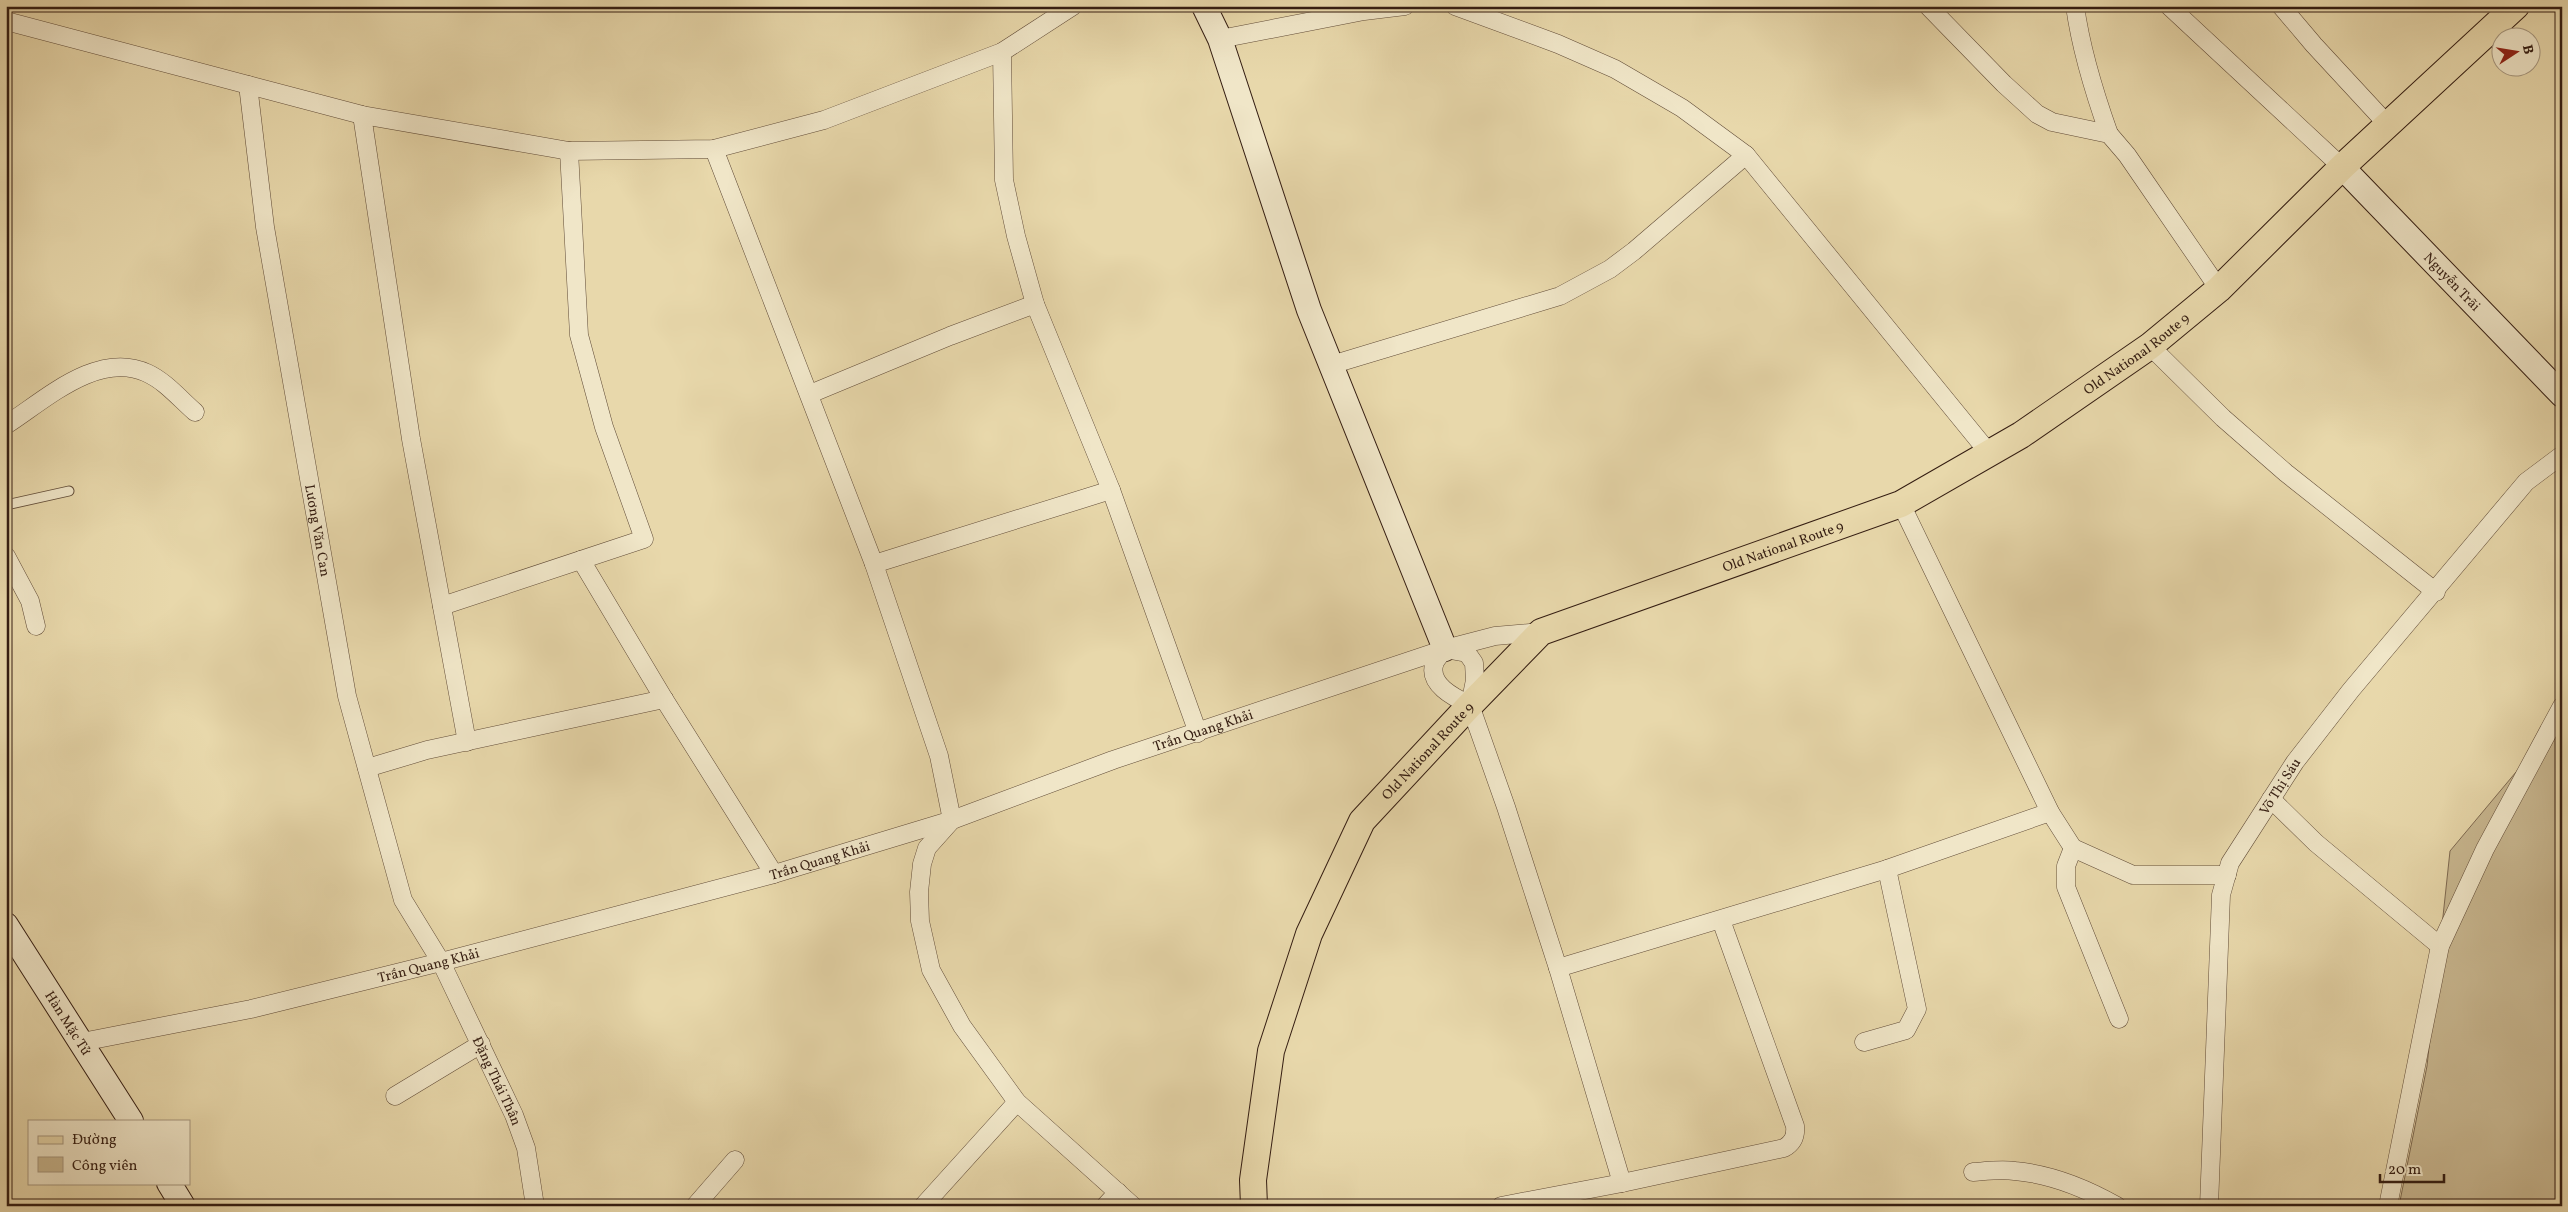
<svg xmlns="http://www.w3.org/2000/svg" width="2568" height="1212" viewBox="0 0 2568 1212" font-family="Vollkorn,serif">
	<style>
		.green { fill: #c9b891; stroke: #7e6a52 }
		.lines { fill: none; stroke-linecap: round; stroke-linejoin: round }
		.lane-casing { stroke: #614c38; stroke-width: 11 }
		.street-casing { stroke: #614c38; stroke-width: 19 }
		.secondary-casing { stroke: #341d12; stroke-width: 26 }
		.primary-casing { stroke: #341d12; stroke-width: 28 }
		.lane { stroke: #f0e6c8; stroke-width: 9 }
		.street { stroke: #f0e6c8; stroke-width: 18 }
		.secondary { stroke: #f0e6c8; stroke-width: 24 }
		.primary { stroke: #e8d8ab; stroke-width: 26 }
		.labels { text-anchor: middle; stroke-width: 5; stroke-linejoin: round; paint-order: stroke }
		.street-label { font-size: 14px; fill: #341d12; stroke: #f0e6c8 }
	</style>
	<rect width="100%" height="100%" fill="#e8d8ab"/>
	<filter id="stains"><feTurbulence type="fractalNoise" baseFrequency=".004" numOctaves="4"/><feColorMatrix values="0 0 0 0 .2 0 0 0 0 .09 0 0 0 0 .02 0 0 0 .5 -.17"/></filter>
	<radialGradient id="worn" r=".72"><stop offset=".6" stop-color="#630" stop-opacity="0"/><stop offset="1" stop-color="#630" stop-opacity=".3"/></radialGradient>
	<!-- green -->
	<path class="green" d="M2562,717v489h-163l28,-140 23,-215z"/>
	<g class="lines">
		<!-- lane casing -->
		<g class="lane-casing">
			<path id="lane" d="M6,505l63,-14"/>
		</g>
		<!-- street casing -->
		<g class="street-casing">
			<g id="street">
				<path d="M1455,6l103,38 57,25 67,39 64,47 243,298"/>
				<path d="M1928,6l76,78 33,30 15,8 57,12 18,21 92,134"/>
				<path d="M2075,6c6,44 19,86 34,128"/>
				<path d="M2169,6l173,161"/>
				<path d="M2281,6l33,39 74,80"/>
				<path d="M6,21l356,94 207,36 145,-2 110,-29 178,-68 71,-46"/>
				<path d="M1220,39l144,-28 41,-5"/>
				<path d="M1002,52l2,128 12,56 19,68 76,186 87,243"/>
				<path id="s1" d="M248,85l17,142 82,469 56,204 38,62 73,153 12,33 9,58"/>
				<path d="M362,115l49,324 56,303"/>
				<path d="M714,149l160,415 65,192 13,64 -25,28 -5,16 -3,28 1,29 11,49 31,56 55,76 116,104"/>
				<path d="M2150,346l73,72 63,55 150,119"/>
				<path d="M1331,365l229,-69 50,-27 24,-18 112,-96"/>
				<path d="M810,394l140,-58 85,-32"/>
				<path d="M6,425c39,-25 92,-75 141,-52 18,8 33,26 48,39"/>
				<path d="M1901,504l149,308 23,36 60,27h94"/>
				<path d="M6,556l24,45 6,25"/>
				<path d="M581,560l83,139 110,175"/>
				<path d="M874,564l237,-74"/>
				<path d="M442,606l202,-67 -40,-112 -25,-92 -10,-184"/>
				<path d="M1470,705c-15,-7 -44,-21 -35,-43 2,-4 7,-9 10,-13l22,4 7,10 1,17 -5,25 36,102 52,161 64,215"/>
				<path d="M367,768l60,-18 237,-51"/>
				<path d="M2271,799l45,44 124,103"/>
				<path d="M2073,848l-7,18v21l53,132"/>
				<path d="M1558,968l329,-99 163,-57"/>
				<path id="s2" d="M82,1042l169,-33 190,-47 333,-88 178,-54 161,-60 332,-111 50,-13 46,-4"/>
				<path d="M1864,1042l42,-12 11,-21 -30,-140"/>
				<path d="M395,1096l86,-52"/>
				<path d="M1973,1172c14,-1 29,-3 42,-1 35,3 72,18 102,35"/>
				<path d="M695,1206l40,-46"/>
				<path d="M923,1206l94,-104"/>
				<path d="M1105,1206l13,-14"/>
				<path d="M1501,1206l121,-23 162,-35c9,-5 12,-12 11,-22l-74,-206"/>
				<path id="s3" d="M2209,1206l12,-311 9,-32 65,-101 56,-72 175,-208 36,-27"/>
				<path d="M2388,1206l52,-260 45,-97 77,-143"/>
			</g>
		</g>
		<!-- secondary casing -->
		<g class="secondary-casing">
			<g id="secondary">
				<path d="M1204,6l16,33 89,271 136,339"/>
				<path id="s4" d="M2342,167l220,228"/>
				<path id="s5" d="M6,925l125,196"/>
				<path d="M169,1183l14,23"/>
			</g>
		</g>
		<!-- primary casing -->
		<g class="primary-casing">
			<g id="primary">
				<path id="s6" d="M1254,1206l-1,-26 18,-129 38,-117 53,-113 108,-116 71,-73 360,-128 120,-69 129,-89 69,-57 123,-122 174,-161"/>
			</g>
		</g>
		<!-- lane -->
		<use href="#lane" class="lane"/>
		<!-- street -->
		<use href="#street" class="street"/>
		<!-- secondary -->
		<use href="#secondary" class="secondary"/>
		<!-- primary -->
		<use href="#primary" class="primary"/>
	</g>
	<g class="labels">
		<!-- street labels -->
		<g class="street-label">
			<text dy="5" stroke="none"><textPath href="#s4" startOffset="159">Nguyễn Trãi</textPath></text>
			<text dy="5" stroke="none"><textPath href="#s6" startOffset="1326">Old National Route 9</textPath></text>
			<text dy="5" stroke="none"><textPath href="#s1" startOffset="451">Lương Văn Can</textPath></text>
			<text dy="5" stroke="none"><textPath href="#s6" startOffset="921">Old National Route 9</textPath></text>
			<text dy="5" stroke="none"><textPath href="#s2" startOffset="1165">Trần Quang Khải</textPath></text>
			<text dy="5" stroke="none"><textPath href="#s6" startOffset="500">Old National Route 9</textPath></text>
			<text dy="5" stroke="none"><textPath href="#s3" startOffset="436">Võ Thị Sáu</textPath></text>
			<text dy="5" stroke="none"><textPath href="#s2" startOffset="760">Trần Quang Khải</textPath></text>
			<text dy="5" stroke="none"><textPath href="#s2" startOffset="355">Trần Quang Khải</textPath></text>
			<text dy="5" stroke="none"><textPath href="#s5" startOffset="116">Hàn Mặc Tử</textPath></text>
			<text dy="5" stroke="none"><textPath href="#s1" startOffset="1035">Đặng Thái Thân</textPath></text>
		</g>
	</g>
	<!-- margin -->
	<rect width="2568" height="1212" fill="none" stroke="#e8d8ab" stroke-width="25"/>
	<rect x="8" y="8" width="2553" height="1197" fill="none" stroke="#341d12" stroke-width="2.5"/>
	<rect x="12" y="12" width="2543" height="1187" fill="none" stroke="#341d12"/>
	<!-- legend -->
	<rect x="28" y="1120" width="162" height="65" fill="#f0e6c8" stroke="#a5967f"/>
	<rect x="38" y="1136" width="25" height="8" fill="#e8d8ab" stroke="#a5967f"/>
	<text x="72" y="1144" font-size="15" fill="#341d12">Đường</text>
	<rect x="38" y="1157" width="25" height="15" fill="#c9b891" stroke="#a5967f"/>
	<text x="72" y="1170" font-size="15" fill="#341d12">Công viên</text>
	<!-- north arrow -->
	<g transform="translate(2516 52) rotate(78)"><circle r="24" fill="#f0e6c8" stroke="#a5967f"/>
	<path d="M0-4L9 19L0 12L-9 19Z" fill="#8f2418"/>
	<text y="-8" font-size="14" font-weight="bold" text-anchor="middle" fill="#341d12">B</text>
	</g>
	<!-- scale -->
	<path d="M2380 1174v8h64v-8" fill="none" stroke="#341d12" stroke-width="2.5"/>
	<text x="2388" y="1174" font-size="15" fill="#341d12" stroke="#f0e6c8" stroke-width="4" paint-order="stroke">20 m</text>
	<rect width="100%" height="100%" filter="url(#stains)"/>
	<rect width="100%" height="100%" fill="url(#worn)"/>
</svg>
